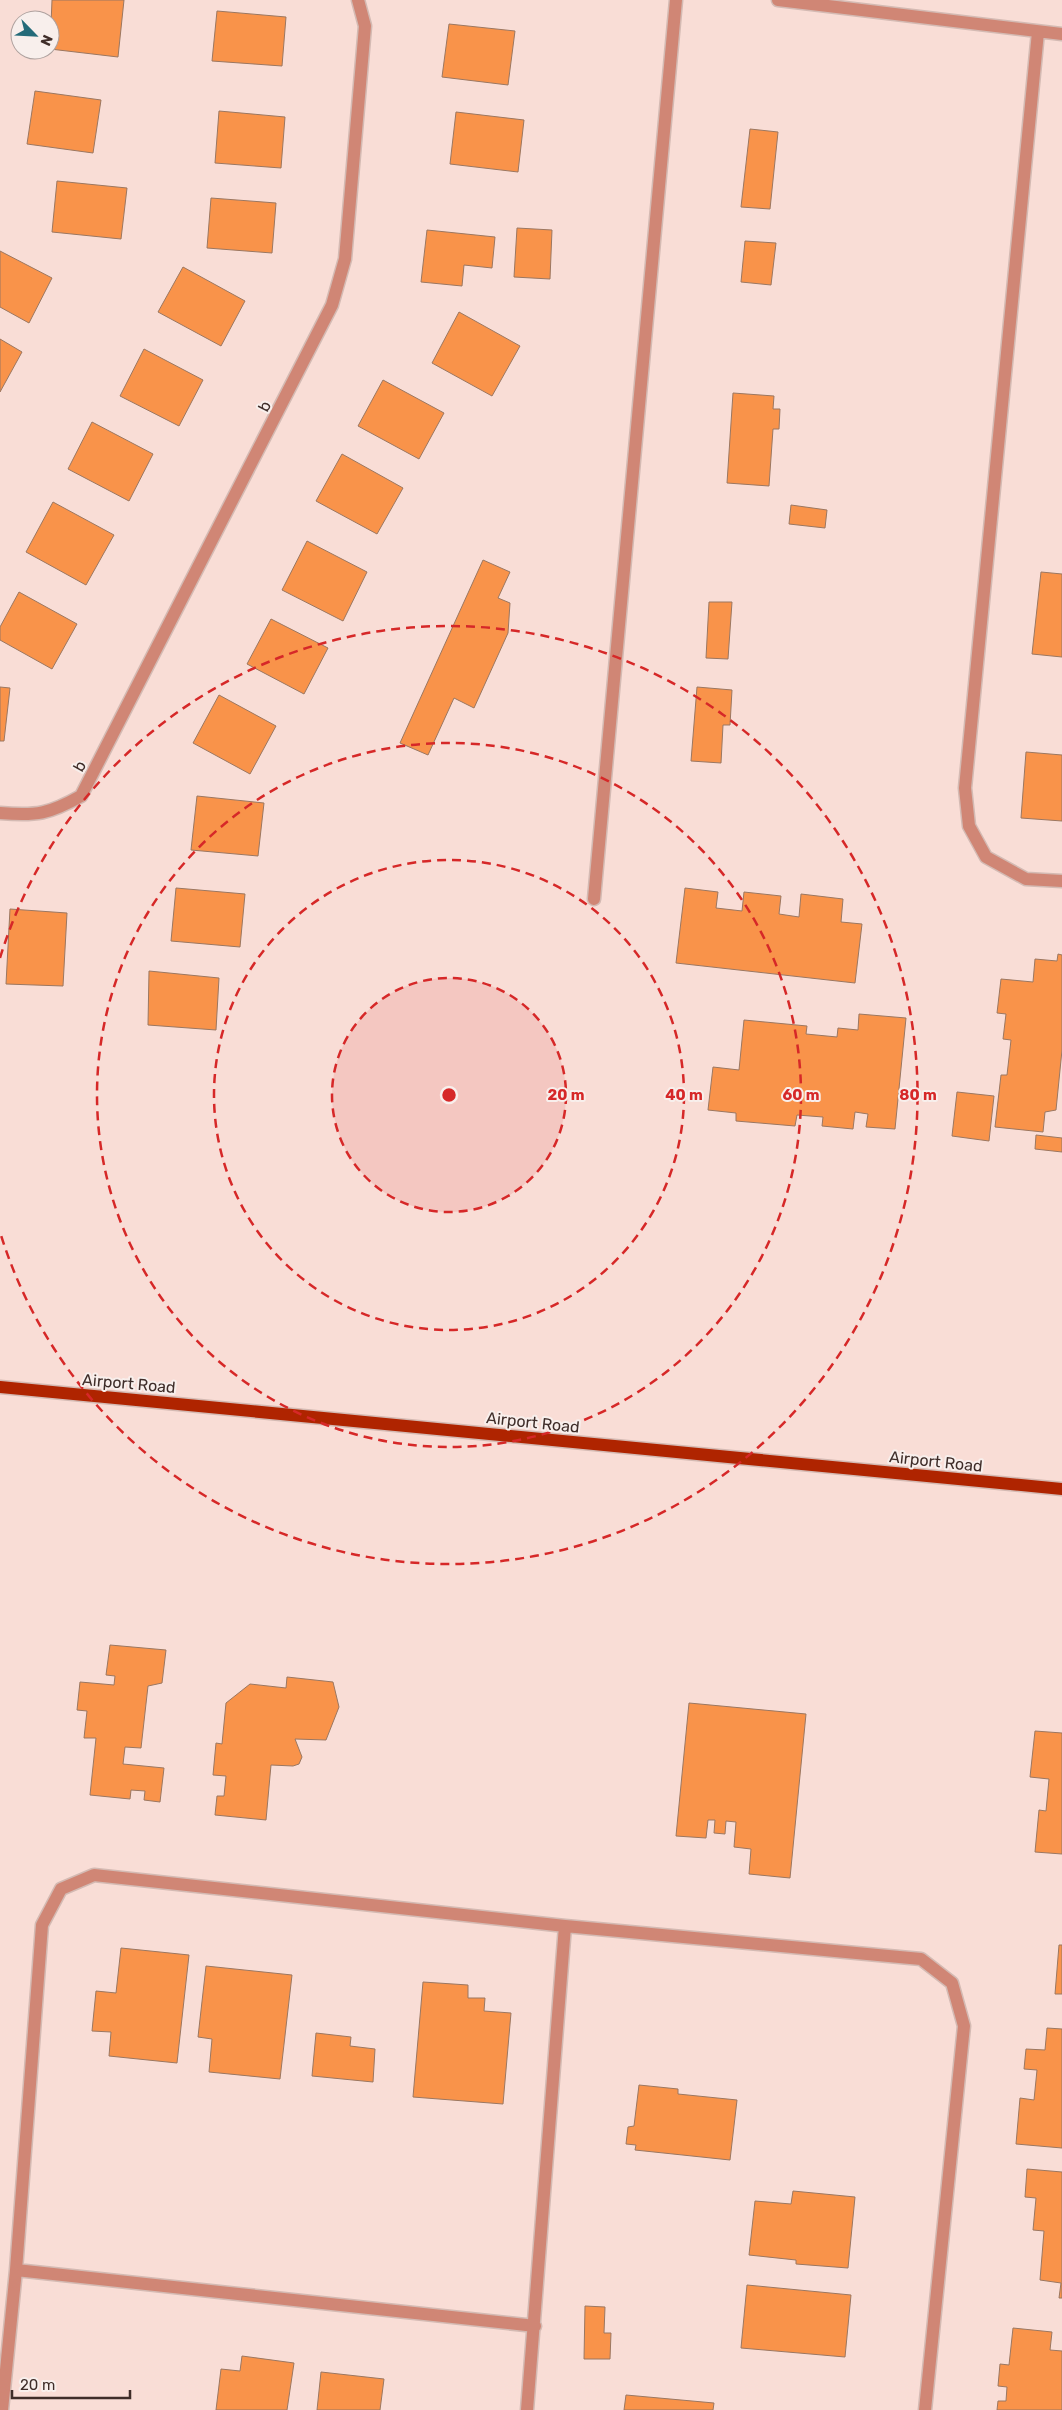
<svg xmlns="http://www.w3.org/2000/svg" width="1062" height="2410" viewBox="0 0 1062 2410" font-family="Rubik,sans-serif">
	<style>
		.building { fill: #f9934a; stroke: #9b7761 }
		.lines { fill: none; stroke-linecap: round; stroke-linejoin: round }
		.minor-casing { stroke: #d4bab3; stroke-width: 15 }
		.primary-casing { stroke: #d4bab3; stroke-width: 15 }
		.minor { stroke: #d08675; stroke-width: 12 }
		.primary { stroke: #af2400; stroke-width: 12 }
		.ring { fill: none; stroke: #d62828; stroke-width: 2.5; stroke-dasharray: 9 6 }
		.labels { text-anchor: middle; stroke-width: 4; stroke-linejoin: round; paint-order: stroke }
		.street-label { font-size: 16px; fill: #3f2d29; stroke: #f8efec }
		.centre { fill: #d62828; stroke: #f8efec; stroke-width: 2.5 }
		.ring-label { font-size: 15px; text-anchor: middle; font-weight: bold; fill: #d62828; stroke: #f8efec; stroke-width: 4; stroke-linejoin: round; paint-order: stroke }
	</style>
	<rect width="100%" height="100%" fill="#f9ddd6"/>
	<!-- building -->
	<path class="building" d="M52,0h72l-6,57 -68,-8z
		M217,11l69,6 -4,49 -70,-5z
		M449,24l66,7 -7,54 -66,-8z
		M35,91l66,9 -8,53 -66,-9z
		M219,111l66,6 -4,51 -66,-5z
		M456,112l68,8 -6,52 -68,-8z
		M750,129l28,3 -8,77 -29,-2z
		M57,181l70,7 -6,51 -69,-7z
		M211,198l65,5 -4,50 -65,-5z
		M517,228l35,2 -2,49 -36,-2z
		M427,230l68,7 -3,31 -28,-3 -2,21 -41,-4z
		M745,241l31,2 -5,42 -30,-3z
		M0,251l52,27 -23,45 -29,-16z
		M183,267l62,34 -24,45 -63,-34z
		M459,312l61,34 -28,50 -60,-33z
		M0,339l22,13 -22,40z
		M144,349l59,31 -24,46 -59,-30z
		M383,380l61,33 -25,46 -61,-33z
		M733,393l41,3 -1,13h7l-1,20h-6l-4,57 -42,-3z
		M92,422l61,32 -24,47 -61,-32z
		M342,454l61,34 -26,46 -61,-33z
		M53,502l61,33 -28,50 -60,-33z
		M791,505l36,5 -2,18 -36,-4z
		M307,541l60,31 -24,49 -61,-31z
		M483,560l27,12 -12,26 12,5 -2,30 -34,75 -20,-10 -26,57 -28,-12z
		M1041,572l21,2v83l-30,-3z
		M19,592l58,32 -25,45 -52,-29v-13z
		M709,602h23l-4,57 -22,-1z
		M271,619l57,29 -24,46 -57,-30z
		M0,687l10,1 -6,53h-4z
		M697,687l35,3 -2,35h-7l-2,38 -30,-2z
		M219,695l57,31 -26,48 -57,-31z
		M1026,752l36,3v66l-41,-3z
		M197,796l67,7 -6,53 -67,-6z
		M176,888l69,6 -5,53 -69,-6z
		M685,888l33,4 -2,16 26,3 2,-19 37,4 -2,18 20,3 2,-23 42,5 -2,23 21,2 -7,59 -179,-20z
		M10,909l57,4 -4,73 -57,-2z
		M1058,954l4,1v95l-6,60 -11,2 -2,20 -48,-5 6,-52h6l4,-35 -8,-1 3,-25 -9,-1 4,-34 32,3 2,-23 22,2z
		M149,971l70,7 -3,52 -68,-5z
		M859,1014l47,4 -11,111 -29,-2 2,-13 -13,-2 -2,17 -31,-3 1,-9 -26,-2 -2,11 -59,-5v-8l-28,-3 5,-43 26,3 5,-50 63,6 -1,8 31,3 1,-9 20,2z
		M957,1092l37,4 -5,45 -37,-5z
		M1036,1135l26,3v14l-27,-3z
		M110,1645l56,5 -4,33 -14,3 -7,62 -16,-1 -2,17 41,4 -4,34 -16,-2 1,-9 -14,-1 -1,9 -40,-4 6,-57h-12l3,-27 -10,-1 3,-28 34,3 1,-9 -9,-1z
		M287,1677l46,5 6,25 -13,33 -31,-1 7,18 -3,7 -6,2 -22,-1 -5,55 -51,-5 2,-19h7l2,-20 -13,-1 3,-32 6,1 4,-41 24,-19 36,4z
		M689,1703l117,11 -16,164 -41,-4 2,-25 -17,-2 2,-25 -10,-1 -1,13 -11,-1 1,-13h-7l-2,18 -30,-2z
		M1035,1731l27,2v121l-27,-2 4,-42 7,1 3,-32 -19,-2z
		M1059,1945h3v49h-7z
		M121,1948l68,7 -12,108 -68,-7 2,-24 -19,-1 4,-40 20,2z
		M206,1966l86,9 -12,104 -71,-7 3,-33 -14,-2z
		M423,1982l45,3v13h17l-1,13 27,2 -8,91 -90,-7z
		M1047,2028l15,1v119l-46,-4 4,-46 14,2 3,-30 -13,-1 2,-20 19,1z
		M316,2033l35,4 -1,9 25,3 -2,33 -61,-6z
		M639,2085l39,4v5l59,6 -7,60 -95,-10 1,-5 -10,-1 2,-17 6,-1z
		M1027,2169l35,3v126h-3l2,-15 -21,-3 4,-49 -11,-1 3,-32 -11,-1z
		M793,2191l62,6 -7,71 -52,-4v-4l-47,-5 6,-54 36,3z
		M747,2285l104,10 -6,62 -104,-9z
		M585,2306l20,1 -1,26h7l-1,26h-26z
		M1013,2328l39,4 -2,18 12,1v59h-65l1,-9h8l1,-14 -9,-1 2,-22 9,1z
		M242,2356l52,7 -7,47h-71l5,-41 19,2z
		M321,2372l63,7 -4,31h-63z
		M626,2395l88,8 -1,7h-89z"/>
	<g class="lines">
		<!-- minor casing -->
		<g class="minor-casing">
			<path id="minor" d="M778,0l284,34
				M1038,32l-73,756 4,38 17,31 40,22 36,2
				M0,813c37,3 49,1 81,-17l251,-491 13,-46 20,-233 -7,-26
				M594,899l82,-899
				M16,2270l519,56
				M2,2410l14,-140 26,-345 19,-36 33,-14 471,51 356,33 31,24 12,43 -39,384
				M527,2410l38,-484"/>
		</g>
		<!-- primary casing -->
		<g class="primary-casing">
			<path id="primary" d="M0,1387l1062,102"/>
		</g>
		<!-- minor -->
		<use href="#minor" class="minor"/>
		<!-- primary -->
		<use href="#primary" class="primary"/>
	</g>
	<!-- distance rings -->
	<circle cx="449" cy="1095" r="117" fill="#d62828" fill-opacity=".12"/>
	<g class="ring">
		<circle cx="449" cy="1095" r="117"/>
		<circle cx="449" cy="1095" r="235"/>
		<circle cx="449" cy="1095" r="352"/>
		<path d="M0 958A469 469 0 1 1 0 1232"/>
	</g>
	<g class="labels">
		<!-- street labels -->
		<g class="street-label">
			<text transform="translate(264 406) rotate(-63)" y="6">b</text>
			<text transform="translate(79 766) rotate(-61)" y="6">b</text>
			<text transform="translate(129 1383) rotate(5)" y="6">Airport Road</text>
			<text transform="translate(533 1422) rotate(6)" y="6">Airport Road</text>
			<text transform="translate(936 1461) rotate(6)" y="6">Airport Road</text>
		</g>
	</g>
	<circle cx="449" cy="1095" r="8" class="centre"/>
	<g class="ring-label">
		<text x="566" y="1100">20 m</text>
		<text x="684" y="1100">40 m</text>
		<text x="801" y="1100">60 m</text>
		<text x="918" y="1100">80 m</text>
	</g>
	<!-- north arrow -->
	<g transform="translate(35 35) rotate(114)"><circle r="24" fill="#f8efec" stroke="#aea19e"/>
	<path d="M0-4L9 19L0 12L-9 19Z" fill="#246b79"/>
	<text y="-8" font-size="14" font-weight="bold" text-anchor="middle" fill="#3f2d29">N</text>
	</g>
	<!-- scale -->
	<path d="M12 2390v8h118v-8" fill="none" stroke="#3f2d29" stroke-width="2.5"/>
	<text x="20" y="2390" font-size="15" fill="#3f2d29" stroke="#f8efec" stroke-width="4" paint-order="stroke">20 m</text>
</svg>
